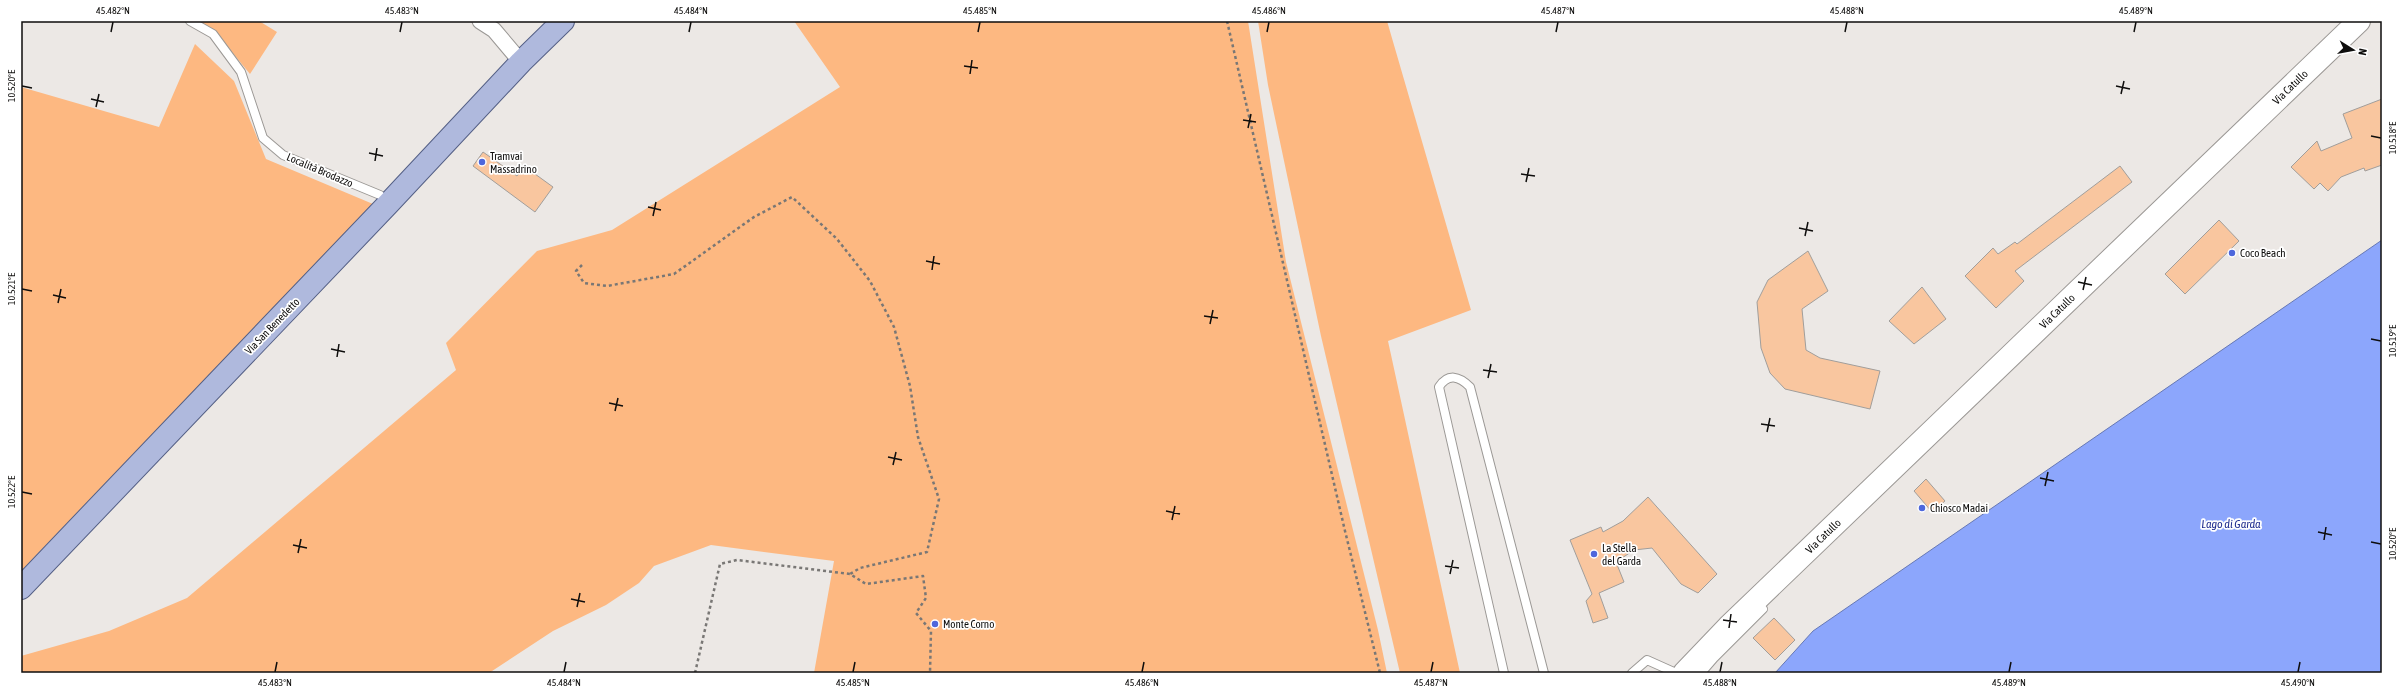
<svg xmlns="http://www.w3.org/2000/svg" width="2403" height="694" viewBox="0 0 2403 694" font-family="'Asap Condensed',sans-serif">
	<style>
		.green { fill: #fdb881 }
		.water { fill: #8ca6fc; stroke: #6678b4 }
		.building { fill: #f9c69f; stroke: #a19e9b }
		.lines { fill: none; stroke-linecap: round; stroke-linejoin: round }
		.lane-casing { stroke: #9b9895; stroke-width: 10 }
		.street-casing { stroke: #9b9895; stroke-width: 17 }
		.secondary-casing { stroke: #9b9895; stroke-width: 24 }
		.primary-casing { stroke: #545f85; stroke-width: 24 }
		.path { stroke: #797775; stroke-width: 2.5; stroke-dasharray: 3 3; stroke-linecap: butt }
		.lane { stroke: #fff; stroke-width: 8 }
		.street { stroke: #fff; stroke-width: 15 }
		.secondary { stroke: #fff; stroke-width: 22 }
		.primary { stroke: #afb9dd; stroke-width: 22 }
		.ticks { fill: none; stroke: #0e0d0c; stroke-width: 1.5 }
		.poi-dot { fill: #4e67dc; stroke: #fff; stroke-width: 1.5 }
		.labels { text-anchor: middle; stroke-width: 3.5; stroke-linejoin: round; paint-order: stroke }
		.street-label { font-size: 11px; fill: #0e0d0c; stroke: #fff }
		.poi-label { font-size: 11px; fill: #0e0d0c; stroke: #fff; text-anchor: start }
		.water-label { font-size: 12px; font-style: italic; fill: #222f90; stroke: #fff }
		.neatline { fill: none; stroke: #0e0d0c; stroke-width: 1.5 }
		.ticks-label { font-size: 10px; text-anchor: middle; fill: #0e0d0c }
	</style>
	<rect width="100%" height="100%" fill="#ece8e5"/>
	<!-- green -->
	<path class="green" d="M196,21h63l18,11 -27,42 -33,-40z
		M794,21h454l38,241 92,368 9,43h-573l20,-112 -123,-16 -57,21 -15,17 -33,22 -53,26 -64,42h-468v-17l88,-25 78,-33 269,-228 -10,-27 91,-92 75,-21 228,-143z
		M1258,21h129l84,289 -83,31 72,332h-60l-79,-337 -53,-251z
		M195,44l39,37 32,78 107,45 -352,367v-484l138,40z"/>
	<!-- water -->
	<path class="water" d="M2382,240v433h-607l38,-42z"/>
	<!-- building -->
	<path class="building" d="M2382,99v66l-17,6 -1,-3 -23,9 -13,14 -8,-8 -6,6 -23,-22 26,-26 4,10 31,-13 -9,-24z
		M483,152l34,24 7,-10 29,21 -18,25 -62,-46z
		M2120,166l12,16 -117,89 9,10 -28,27 -31,-32 28,-28 5,6 17,-12 2,2z
		M2219,220l20,21 -54,53 -20,-20z
		M1808,251l20,40 -26,18 4,41 14,8 60,13 -10,38 -85,-20 -15,-16 -9,-25 -4,-46 11,-22z
		M1922,287l24,32 -32,25 -25,-23z
		M1926,479l19,22 -13,11 -18,-21z
		M1648,497l69,77 -19,19 -17,-9 -29,-36 -18,2 -18,12 8,20 -25,11 9,25 -15,5 -7,-22 6,-7 -22,-54 31,-13 2,5 20,-11z
		M1774,618l21,22 -20,20 -22,-22z"/>
	<g class="lines">
		<!-- lane casing -->
		<g class="lane-casing">
			<path id="lane" d="M190,21l23,13 28,38 22,66 20,17 97,40 9,8
				M1714,658l49,-49
				M1504,673l-65,-286c9,-14 20,-11 31,0l74,286
				M1632,673l15,-13 29,13
				M1701,673l13,-15 -3,-4"/>
		</g>
		<!-- street casing -->
		<g class="street-casing">
			<path id="street" d="M480,21l14,9 27,32"/>
		</g>
		<!-- secondary casing -->
		<g class="secondary-casing">
			<path id="secondary" d="M1684,673l44,-46 631,-606"/>
		</g>
		<!-- primary casing -->
		<g class="primary-casing">
			<path id="primary" d="M21,588l368,-385 132,-141 42,-41"/>
		</g>
		<!-- path -->
		<path class="path" d="M1227,21l118,510 35,142
			M582,265l-6,6 8,12 23,3 67,-12 80,-57 38,-20 45,42 33,42 24,46 16,59 8,51 21,62 -12,53 -67,16 -10,6
			M695,673l25,-109 17,-4 113,14 16,10 57,-8 3,22 -10,15 15,18 -1,42"/>
		<!-- lane -->
		<use href="#lane" class="lane"/>
		<!-- street -->
		<use href="#street" class="street"/>
		<!-- secondary -->
		<use href="#secondary" class="secondary"/>
		<!-- primary -->
		<use href="#primary" class="primary"/>
	</g>
	<!-- ticks -->
	<path class="ticks" d="M111,32l2,-10M400,32l2,-10M689,32l2,-10M978,32l2,-10M1267,32l2,-10M1556,32l2,-10M1845,32l2,-10M2134,32l2,-10M964,66l14,2M970,74l2,-14M22,86l10,2M2116,86l14,3M2121,94l3,-13M91,99l13,3M96,107l3,-13M1243,120l13,2M1248,128l3,-14M2371,136l10,2M369,153l14,3M375,161l2,-13M1521,174l14,2M1526,182l3,-14M648,207l13,3M653,216l3,-14M1799,228l14,3M1805,236l3,-14M926,261l14,3M932,270l2,-14M2078,282l14,3M22,289l10,2M2083,290l3,-13M53,295l13,3M58,303l3,-14M1204,316l14,2M1210,324l3,-14M2371,339l10,2M331,349l14,3M337,357l2,-13M1483,370l14,2M1488,378l3,-14M609,403l14,3M615,411l3,-13M1761,424l14,2M1767,432l3,-14M888,457l14,3M893,465l3,-13M2040,478l14,3M2045,486l3,-14M22,492l10,2M1166,511l14,3M1172,520l3,-14M2318,532l14,3M2324,540l2,-13M2371,542l10,2M293,545l14,3M298,553l3,-14M1445,566l14,2M1450,574l3,-14M571,599l14,3M577,607l3,-14M1723,620l14,2M1729,628l2,-14M275,672l2,-10M564,672l2,-10M853,672l2,-10M1142,672l2,-10M1431,672l2,-10M1720,672l2,-10M2009,672l2,-10M2298,672l2,-10"/>
	<!-- markers -->
	<g class="poi-dot">
		<circle cx="482" cy="162" r="4"/>
		<circle cx="2232" cy="253" r="4"/>
		<circle cx="1922" cy="508" r="4"/>
		<circle cx="1594" cy="554" r="4"/>
		<circle cx="935" cy="624" r="4"/>
	</g>
	<g class="labels">
		<!-- street labels -->
		<g class="street-label">
			<text transform="translate(2290 87) rotate(-44)" y="4">Via Catullo</text>
			<text transform="translate(320 170) rotate(23)" y="4">Località Brodazzo</text>
			<text transform="translate(2057 311) rotate(-44)" y="4">Via Catullo</text>
			<text transform="translate(272 326) rotate(-46)" y="4">Via San Benedetto</text>
			<text transform="translate(1823 536) rotate(-44)" y="4">Via Catullo</text>
		</g>
		<!-- poi labels -->
		<g class="poi-label">
			<text x="490" y="160">Tramvai<tspan x="490" dy="13">Massadrino</tspan></text>
			<text x="2240" y="257">Coco Beach</text>
			<text x="1930" y="512">Chiosco Madai</text>
			<text x="1602" y="552">La Stella<tspan x="1602" dy="13">del Garda</tspan></text>
			<text x="943" y="628">Monte Corno</text>
		</g>
		<!-- water labels -->
		<g class="water-label">
			<text x="2231" y="528">Lago di Garda</text>
		</g>
	</g>
	<!-- border -->
	<rect width="2403" height="694" fill="none" stroke="#ffffff" stroke-width="44"/>
	<!-- north arrow -->
	<g transform="translate(2353 50) rotate(101)" stroke="#ffffff" stroke-width="3" paint-order="stroke">
	<path d="M0-3L7 15L0 10L-7 15Z" fill="#0e0d0c"/>
	<text y="-6" font-size="11" font-weight="bold" text-anchor="middle" fill="#0e0d0c">N</text>
	</g>
	<rect x="22" y="22" width="2359" height="650" class="neatline"/>
	<g class="ticks-label">
		<text x="113" y="14">45.482°N</text>
		<text x="402" y="14">45.483°N</text>
		<text x="691" y="14">45.484°N</text>
		<text x="980" y="14">45.485°N</text>
		<text x="1269" y="14">45.486°N</text>
		<text x="1558" y="14">45.487°N</text>
		<text x="1847" y="14">45.488°N</text>
		<text x="2136" y="14">45.489°N</text>
		<text transform="translate(11 86) rotate(-90)" y="4">10.520°E</text>
		<text transform="translate(2392 138) rotate(-90)" y="4">10.518°E</text>
		<text transform="translate(11 289) rotate(-90)" y="4">10.521°E</text>
		<text transform="translate(2392 341) rotate(-90)" y="4">10.519°E</text>
		<text transform="translate(11 492) rotate(-90)" y="4">10.522°E</text>
		<text transform="translate(2392 544) rotate(-90)" y="4">10.520°E</text>
		<text x="275" y="686">45.483°N</text>
		<text x="564" y="686">45.484°N</text>
		<text x="853" y="686">45.485°N</text>
		<text x="1142" y="686">45.486°N</text>
		<text x="1431" y="686">45.487°N</text>
		<text x="1720" y="686">45.488°N</text>
		<text x="2009" y="686">45.489°N</text>
		<text x="2298" y="686">45.490°N</text>
	</g>
</svg>
